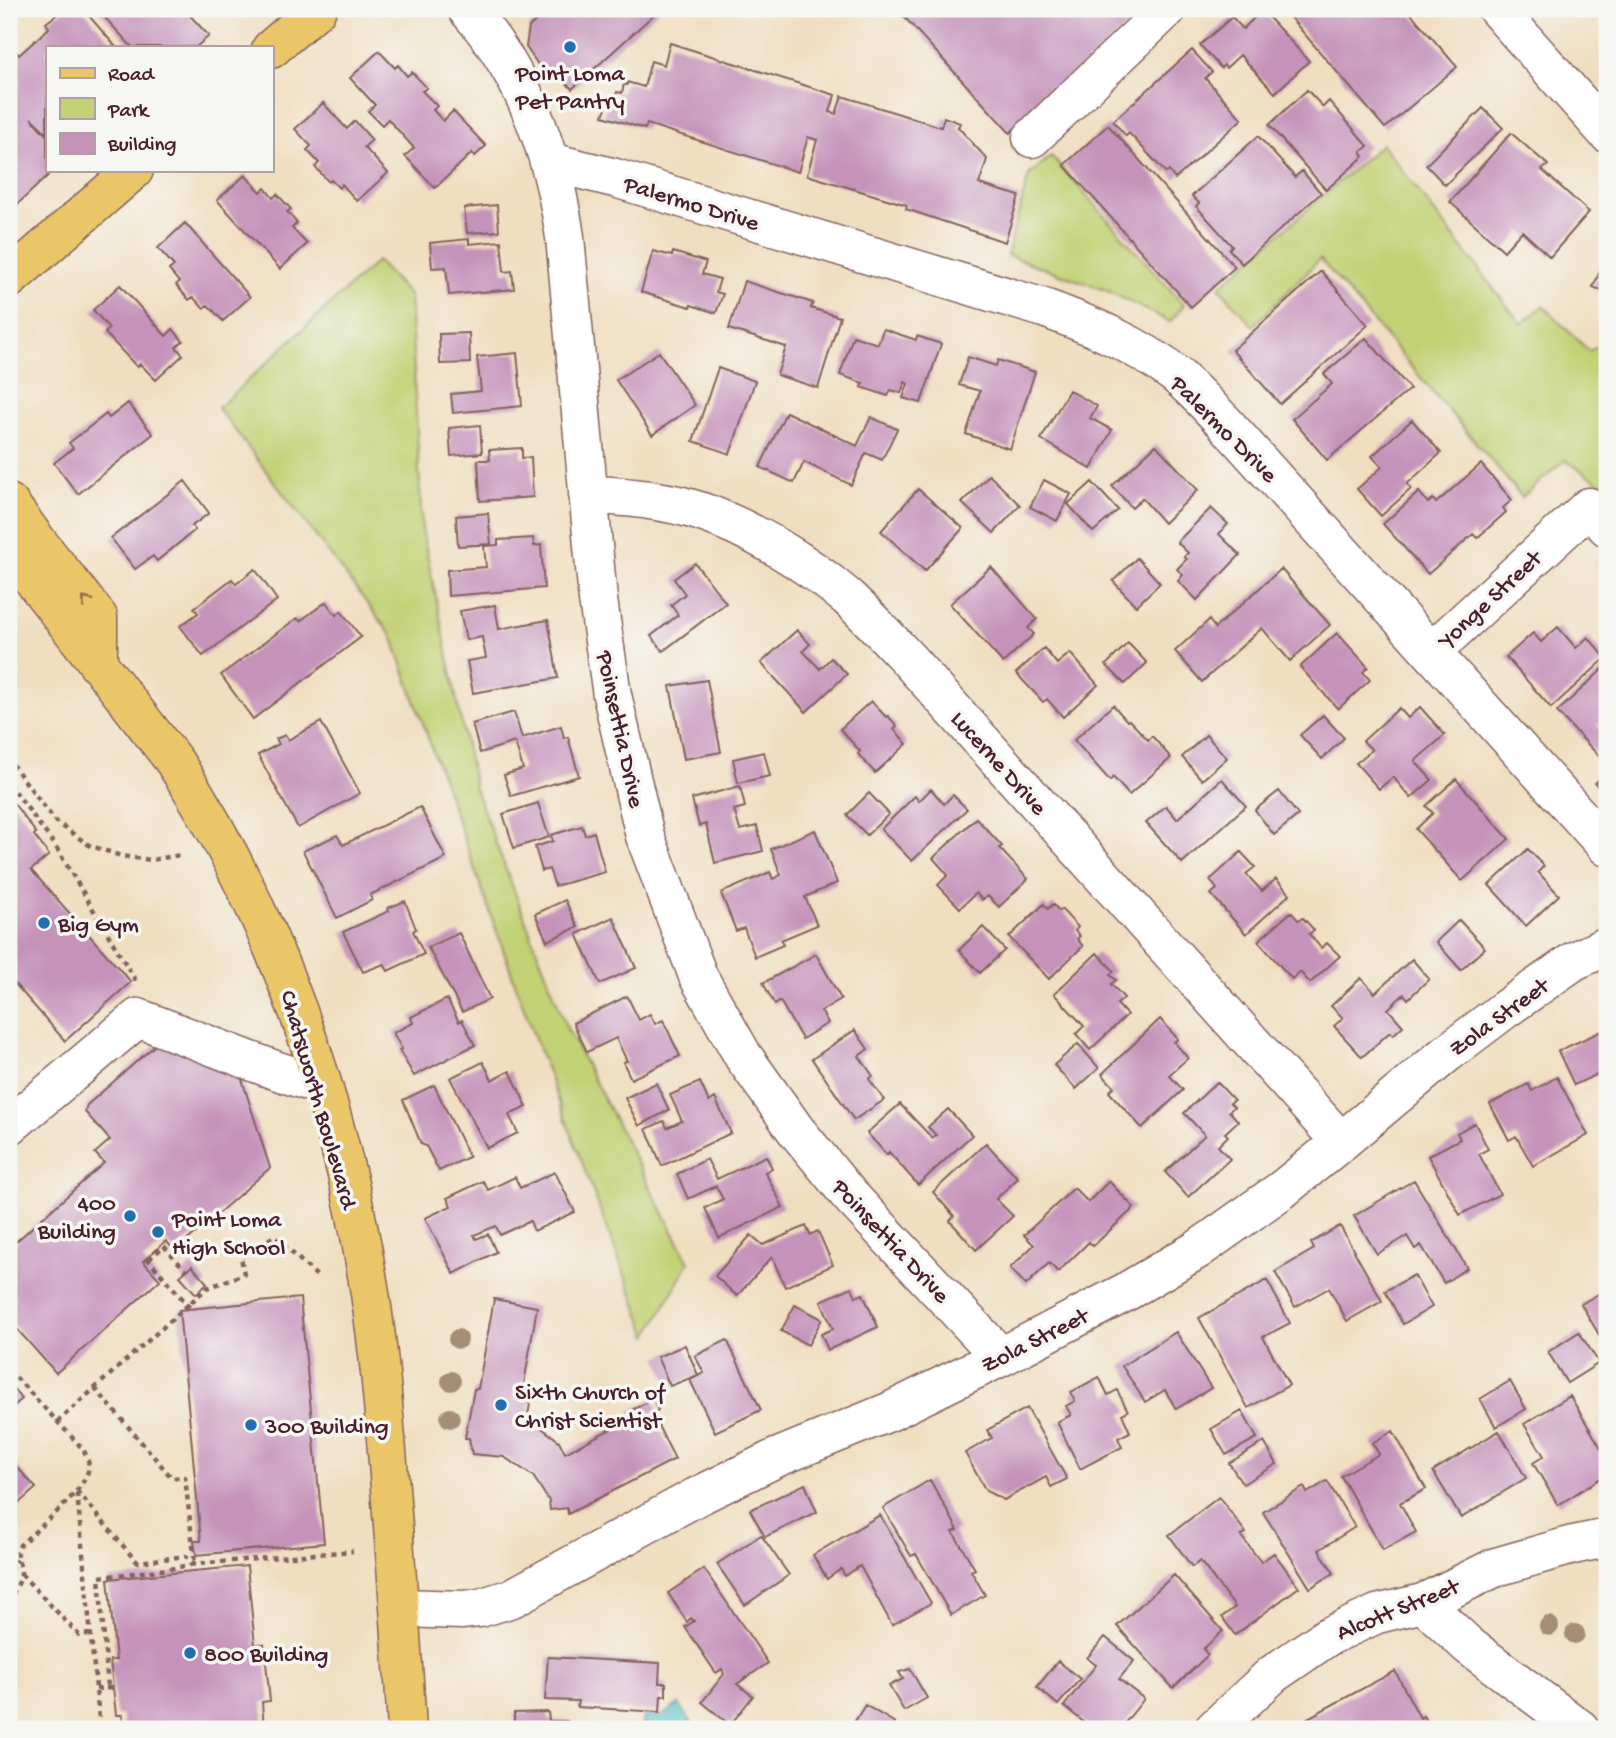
<svg xmlns="http://www.w3.org/2000/svg" width="1616" height="1738" viewBox="0 0 1616 1738" font-family="'Gochi Hand',sans-serif">
	<style>
		.green { fill: #c1d173; stroke: #86784f; stroke-width: 2 }
		.water { fill: #4cbbc2; stroke: #4b6d76; stroke-width: 2 }
		.building { fill: #c593ba }
		.lines { fill: none; stroke-linecap: round; stroke-linejoin: round }
		.minor-casing { stroke: #84625f; stroke-width: 41 }
		.major-casing { stroke: #84625f; stroke-width: 41 }
		.path { stroke: #84625f; stroke-width: 4.5; stroke-dasharray: 5 5; stroke-linecap: butt }
		.minor { stroke: #fff; stroke-width: 38 }
		.major { stroke: #ebc669; stroke-width: 38 }
		.path-bridge { stroke: #84625f; stroke-width: 4.5; stroke-dasharray: 5 5; stroke-linecap: butt }
		.tree { fill: #a58e78 }
		.oneway { stroke: #9a724a }
		.poi-dot { fill: #1f6fb2; stroke: #f6f6f2; stroke-width: 2.5 }
		.labels { text-anchor: middle; stroke-width: 7; stroke-linejoin: round; paint-order: stroke }
		.poi-label { font-size: 24px; fill: #4a1f2b; stroke: #f6f6f2; text-anchor: start }
		.street-label { font-size: 24px; fill: #4a1f2b; stroke: #f6f6f2 }
	</style>
	<rect width="100%" height="100%" fill="#f6f6f2"/>
	<filter id="ink" filterUnits="userSpaceOnUse"><feTurbulence type="fractalNoise" baseFrequency=".0143" numOctaves="2"/><feDisplacementMap in="SourceGraphic" scale="14" xChannelSelector="R" yChannelSelector="G"/><feConvolveMatrix kernelMatrix="1 2 1 2 8 2 1 2 1" color-interpolation-filters="sRGB"/></filter>
	<filter id="wash" filterUnits="userSpaceOnUse"><feTurbulence type="fractalNoise" baseFrequency=".00686" numOctaves="4" result="noise"/><feDisplacementMap in="SourceGraphic" scale="28" xChannelSelector="R" yChannelSelector="G"/><feGaussianBlur stdDeviation="1.57" result="paint"/><feColorMatrix in="noise" values="0 0 0 0 0 0 0 0 0 0 0 0 0 0 0 0 0 1.4 0 .05"/><feComposite in="paint" operator="in"/></filter>
	<g filter="url(#wash)">
		<rect width="100%" height="100%" fill="#f0dec0"/>
		<!-- green -->
		<path class="green" d="M1382,144l139,180 22,-18 46,45 18,-11v139l-5,5 -37,-24 -43,37 -202,-238 -67,67 -34,-39z
			M1051,156l133,149 -14,17 -62,-31 -101,-36 22,-80z
			M377,261l33,35 12,233 53,260 92,239 122,234 -41,74 -117,-308 -139,-392 -174,-228z"/>
		<!-- water -->
		<path class="water" d="M679,1704l13,19 -10,6h-40l2,-14 16,2z"/>
		<g id="blocks">
			<!-- building -->
			<path class="building" d="M64,9h19l33,38h-69v86l-16,-15 16,18v34h7l-45,42v-167l10,10 30,-27 -3,-5z
				M97,9h87l25,27 -13,11h-64z
				M548,9h112l-88,80 -12,-13 -4,4 -4,-5 -4,4 -22,-32 3,-20z
				M897,9h249l-136,124z
				M1283,9h124l50,58 -72,61z
				M1262,10l47,51 -34,32 -35,-38 -14,13 -2,-3 -3,3 -21,-23 32,-28 11,12z
				M670,43l165,52 -5,17 6,2 6,-18 99,31 3,-10 16,6 -2,4 29,32 -8,25 40,12 -14,46 -99,-33 1,-4 -100,-30 10,-35 -9,-3 -10,35 -151,-48 -2,5 -42,-13 5,-14 6,-1 3,-9 5,1 2,-9 3,1v-3l17,5 7,-26 13,4z
				M1192,50l20,22 -7,6 37,41 -67,60 -6,-8 -3,2 -37,-40 -3,3 -13,-15z
				M379,51l16,17 3,-3 9,11 5,-4 15,16 -5,3 15,15 -4,4 10,11 10,-10 33,35 -11,10 -3,-3 -37,35 -30,-32 9,-8 -26,-29 -6,6 -14,-14 7,-6 -25,-27z
				M1307,90l16,17 6,-6 39,45 -7,6 3,4 -38,34 -57,-65z
				M323,103l24,26 8,-8 17,19 -8,7 24,26 -31,28 -15,-17 -3,4 -8,-8 -2,2 -14,-15 4,-4 -12,-13 4,-4 -16,-17z
				M1483,108l20,20 -58,57 -19,-20z
				M1108,125l127,142 -44,40 -127,-142z
				M1511,133l37,32 -6,5 47,42 -39,45 -28,-26 -18,20 -54,-49z
				M1258,136l37,41 7,-6 19,22 -79,71 -13,-15 3,-3 -36,-40 3,-3 -7,-7z
				M245,175l16,17 4,-4 8,10 4,-4 14,15 -4,3 10,11 -5,5 15,16 -27,25 -63,-69z
				M497,205l2,26 -32,2 -3,-25z
				M185,223l65,74 -27,24 -15,-16 -5,3 -10,-11 -4,3 -13,-15 3,-3 -10,-12 5,-4 -16,-18z
				M469,239v5l32,-3 3,31 8,-1 2,18 -65,6 -3,-28 -14,1 -2,-25z
				M653,251l19,5 1,-4 33,10 -4,12 18,5 -4,13 7,2 -7,19 -25,-8 -1,2 -49,-15z
				M1607,256v37l-14,-6z
				M1321,271l47,54 -88,79 -48,-54z
				M744,281l69,22 -2,5 29,9 -22,71 -41,-13 9,-28 -57,-18z
				M120,285l46,51 7,-7 10,12 -7,6 7,8 -27,25 -16,-16 -3,3 -32,-34 4,-5 -16,-18z
				M883,329l33,11 1,-4 24,8 -20,59 -18,-5 5,-14 -3,-2 -4,11 -10,-3 -3,6 -27,-9 2,-4 -23,-8 13,-39 25,8z
				M469,333l1,30 -30,1 -1,-30z
				M1366,338l44,51 -83,71 -35,-41 40,-35 -8,-10z
				M659,352l36,53 -43,30 -36,-55z
				M517,353l5,53 -69,7 -2,-19 30,-3 -4,-34z
				M968,357l28,9 2,-6 37,12 -25,77 -44,-15 14,-43 -21,-6z
				M718,368l37,13 -25,73 -37,-13z
				M1069,390l28,16 -7,12 22,12 -21,39 -50,-30z
				M128,403l25,31 -75,60 -24,-31 19,-15 -4,-5 37,-29 3,4z
				M786,412l71,34 14,-29 26,12 -15,31 -16,-7 -15,32 -47,-23 -10,21 -34,-16z
				M1412,420l29,33 -34,31 4,5 -30,27 -24,-27 25,-22 -10,-11z
				M480,425l2,28 -31,3 -2,-28z
				M1156,445l42,45 -34,33 -22,-25 -10,10 -20,-22z
				M522,448v10l9,-1 2,40 -53,4 -2,-41h12l-1,-10z
				M1481,464l31,36 -9,8 3,4 -29,26 -4,-4 -45,40 -45,-50 36,-32 9,11 5,-4 3,4z
				M989,475l31,30 -26,28 -32,-30z
				M1044,480l27,14 -14,27 -27,-14z
				M185,481l24,32 -17,13 3,4 -38,31 -4,-5 -18,13 -24,-31z
				M1092,482l26,28 -25,22 -25,-28z
				M918,489l45,39 -38,43 -44,-40z
				M1211,508l17,16 -9,10 21,21 -43,45 -19,-19 5,-6 -6,-6 10,-10 -3,-2 4,-4 -11,-11z
				M488,513l3,31 -33,2 -2,-30z
				M533,538l1,8 7,-1 3,43 -96,8 -1,-26 39,-3 -2,-21 14,-1v-5z
				M1137,558l23,25 -24,23 -23,-25z
				M695,563l31,40 -63,48 -12,-15 27,-21 -7,-10 14,-11 -11,-15z
				M991,567l46,52 -9,9 6,6 -31,29 -53,-59z
				M255,569l22,31 -74,56 -23,-30 18,-13 -4,-5 38,-29 4,5z
				M1281,569l49,56 -40,36 -28,-33 -60,54 -27,-31 34,-31 6,8z
				M326,602l10,13 5,-4 20,26 -108,82 -32,-44 76,-57 3,3z
				M495,605l4,24 49,-9 10,58 -85,15 -6,-32 19,-3 -4,-21 -16,3 -6,-29z
				M1558,627l18,21 12,-11 18,21 -55,50 -45,-51 27,-24 8,9z
				M797,630l13,14 -7,7 17,18 11,-11 16,16 -41,38 -45,-49z
				M1337,633l31,34 -5,5 7,8 -32,29 -38,-42z
				M1128,643l19,20 -22,21 -19,-19z
				M1044,648l13,16 13,-11 28,32 -35,32 -16,-18 -4,3 -27,-29z
				M1607,665v57l-3,-4 -7,7 10,11v13l-8,7 -42,-44z
				M707,680l14,72 -37,7 -14,-73z
				M871,701l15,16 2,-1 9,10 -3,3 13,15 -32,29 -17,-19 2,-3 -20,-22z
				M1113,705l14,16 2,-1 19,20 4,-4 19,22 -42,37 -16,-18 -3,4 -36,-41z
				M1420,707l25,28 -30,26 17,19 -21,18 -18,-21 -14,12 -23,-26 16,-13 -9,-9 36,-33 9,10z
				M514,712l8,26 39,-12 3,12 4,-1 11,39 -68,20 -7,-21 19,-6 -8,-27 -35,11 -8,-29z
				M1323,715l21,23 -22,21 -22,-24z
				M321,722l39,71 -62,35 -40,-73 21,-11 -3,-5 9,-4 3,5z
				M1206,735l21,23 -25,22 -20,-23z
				M764,752l6,24 -32,7 -5,-24z
				M1607,772v24l-12,-13z
				M1222,779l24,27 -64,57 -36,-40 20,-17 11,13z
				M1456,779l53,60 -47,42 -46,-52 17,-16 -7,-7z
				M740,786l5,21 -11,3 6,20 17,-4 6,25 -48,12 -9,-39 -7,2 -7,-27z
				M931,789l13,15 9,-9 14,14 -55,52 -31,-32 34,-33 4,5z
				M1279,791l19,24 -24,20 -19,-25z
				M869,793l20,21 -22,21 -20,-20z
				M9,797l27,36 -2,2 15,20 -18,15 100,112 -66,59 -56,-64z
				M538,803l11,34 -35,11 -11,-34z
				M420,807l26,51 -76,37 2,5 -35,18 -34,-67 34,-16 6,10z
				M976,818l26,28 -3,2 29,31 -29,28 -11,-11 -6,4 -6,-7 -16,15 -22,-23 10,-10 -15,-17z
				M582,826l3,9 9,-3 11,40 -50,14 -6,-17 -7,2 -7,-24 18,-6 -2,-6z
				M815,830l22,53 -32,14 12,28 -36,15 2,5 -28,12 -11,-29 -8,3 -15,-38 49,-21 3,7 8,-4 -10,-26z
				M1528,849l16,17 -6,6 21,23 -33,31 -37,-41z
				M1241,852l14,15 -9,7 16,17 14,-12 14,15 -44,40 -35,-40 6,-5 -7,-9z
				M565,900l13,27 -31,14 -12,-27z
				M405,901l11,28 -3,2 11,23 -36,17 -4,-7 -21,8 -20,-40 46,-21 -1,-3z
				M1044,904l4,5 5,-5 6,7 2,-2 17,18 -3,4 5,5 -3,3 6,7 -34,33 -40,-42z
				M1291,912l7,8 5,-2 11,12 -5,4 12,14 6,-5 13,13 -30,27 -10,-11 -8,7 -34,-38z
				M613,917l23,51 -36,16 -23,-50z
				M1459,920l26,28 -24,22 -25,-28z
				M983,927l22,23 -25,23 -21,-23z
				M459,933l31,66 -28,13 -34,-65z
				M1097,953l17,18 -4,4 6,5 -5,4 13,14 -7,6 10,11 -37,35 -14,-16 8,-8 -30,-32z
				M816,954l25,45 -20,12 7,12 -26,16 -22,-38 -5,4 -12,-22z
				M1412,959l17,20 -21,20 -4,-5 -16,15 15,17 -10,9 -3,-3 -28,25 -28,-31 9,-8 -12,-12 30,-28 14,15z
				M627,996l12,24 11,-6 5,10 8,-4 17,36 -49,23 -8,-17 4,-1 -11,-23 -29,14 -14,-29z
				M447,999l12,23 3,-2 13,25 -61,31 -15,-26 3,-1 -9,-16 20,-10 -2,-6z
				M1160,1019l18,20 -4,3 14,16 -19,17 14,15 -41,38 -33,-36 5,-5 -12,-13z
				M855,1030l13,19 -9,7 14,20 -4,3 15,21 -30,20 -42,-61z
				M1604,1030l3,1v39l-33,15 -16,-34z
				M161,1040l79,33 30,95 -95,83 -9,-10 -23,20 17,19 -104,93 -47,-53v-72l95,-85 -9,-10 15,-13 -25,-28 2,-7z
				M1078,1044l21,24 -23,21 -22,-24z
				M483,1062l9,18 18,-9 17,36 -18,8 9,18 -31,15 -37,-70z
				M1557,1077l31,58 -55,31 -17,-30 -7,4 -19,-36 38,-20 4,7z
				M700,1082l9,20 6,-4 16,35 -69,33 -16,-37 18,-8 3,7 15,-7 -12,-26z
				M1217,1082l17,18 -4,3 4,4 -5,4 9,10 -13,12 3,3 -10,10 12,13 -42,38 -23,-25 40,-37 -21,-22z
				M656,1083l13,27 -30,16 -14,-28z
				M434,1085l35,72 -30,14 -13,-25 -5,-2 -18,-44z
				M900,1104l32,34 4,-3 -8,-8 20,-18 24,26 -54,50 -29,-33 -2,3 -20,-22z
				M1475,1123l13,26 -9,5 21,40 -40,21 -32,-59 32,-17 -3,-6z
				M986,1143l32,35 -22,21 17,17 -37,34 -26,-29 4,-5 -21,-24z
				M766,1156l6,12 -7,4 18,35 -64,31 -14,-30 18,-9 -7,-13 -28,13 -11,-25 30,-15 10,20z
				M555,1172l20,40 -41,19 -4,-10 -30,14 -4,-9 -22,9 2,4 12,-5 8,18 -42,22 -29,-56 26,-12 -4,-8 36,-17 5,9 27,-13 5,11z
				M1414,1180l53,88 -23,15 -23,-38 -6,4 -8,-13 -30,18 -23,-38z
				M1109,1181l25,27 -41,38 -4,-4 -31,30 -9,-9 -23,22 -16,-17 24,-23 -10,-10 50,-47 14,14z
				M806,1226l4,9 8,-4 15,34 -48,22 -13,-30 -35,39 -22,-20 36,-41 12,10z
				M1340,1226l42,75 -35,20 -18,-33 -34,19 -20,-35 39,-23 -3,-6z
				M192,1266l15,17 -11,11 -16,-18z
				M1414,1275l18,32 -29,17 -18,-33z
				M1267,1280l23,43 -27,14 26,48 -41,23 -49,-90z
				M852,1287l4,10 7,-3 15,33 -50,23 -7,-16 12,-5 -12,-28z
				M1607,1289v45l-6,4 -20,-34z
				M300,1298l24,245 -128,12 -2,-14h7l-22,-231z
				M494,1299l43,8 -15,89 9,2 -4,23 8,2 24,18 6,12 69,-36 -4,-6 23,-12 5,11 -6,4 23,45 -107,55 -1,-6 -17,2 -1,-9 -16,-25 -29,-19 -32,-3 -3,-16h-4l9,-49h4z
				M795,1305l27,14 -14,26 -27,-14z
				M1176,1332l35,56 -35,21 -11,-19 -20,12 -23,-36z
				M1579,1332l20,31 -32,20 -19,-31z
				M727,1340l34,70 -46,22 -25,-52 14,-7 -9,-17z
				M685,1345l13,30 -28,11 -13,-29z
				M1099,1377l9,18 9,-5 11,21 -6,3 8,18 -12,6 4,9 -42,22 -23,-47 14,-7 -5,-9 9,-5 -4,-9z
				M1510,1381l16,28 -30,18 -16,-28z
				M9,1384l13,15 -13,11z
				M1570,1396l37,62v16l-49,31 -25,-42 11,-7 -20,-32z
				M1027,1408l40,71 -16,8 -5,-10 -42,23 -18,-9 -21,-38 27,-15 -5,-8z
				M1242,1411l15,27 -31,17 -15,-26z
				M1393,1431l33,58 -26,14 16,29 -33,18 -42,-74 38,-22 -7,-11z
				M1499,1431l27,47 -65,40 -28,-47z
				M1264,1442l13,22 -34,20 -14,-21z
				M9,1458l27,30 -27,24z
				M930,1480l28,50 -5,2 22,37 -4,2 14,24 -34,20 -35,-61 -5,2 -28,-48z
				M1327,1481l28,46 -36,23 15,23 -24,15 -47,-76 41,-25 3,6z
				M805,1484l12,28 -52,25 -15,-27z
				M1219,1497l27,36 -5,3 20,26 13,-9 25,34 -64,48 -13,-18 13,-10 -35,-46 -8,6 -23,-32z
				M880,1515l51,88 -39,22 -32,-59 -15,10 -4,-7 -14,10 -14,-24z
				M761,1535l28,40 -44,30 -28,-41z
				M247,1566l8,79 9,-1 6,57 -8,1 2,27h-140l-2,-14h-6l-6,-55h6l-8,-81z
				M704,1569l64,94 -31,21 16,12 -23,29 -28,-23 22,-28 -2,-5 -6,4 -31,-46 9,-6 -3,-3 -4,4 -19,-29z
				M1174,1575l49,56 -20,18 5,6 -35,33 -56,-62z
				M1105,1637l29,24 -15,18 25,20 -24,30h-4l-3,-2 -2,2h-19l-28,-23 32,-41 -9,-7z
				M548,1657l112,6 -1,20h7v13h-5l-1,16 -83,-5 1,-6 -33,-1z
				M1058,1661l22,18 -22,26 -21,-18z
				M910,1669l17,29 -23,13 -15,-25 14,-7 -4,-7z
				M1395,1671l25,47 3,-2 8,13h-120l-5,-10z
				M865,1705l30,18 -3,6h-42z
				M548,1712l1,9h18l5,3v5h-58v-16z"/>
		</g>
	</g>
	<g filter="url(#ink)">
		<use href="#blocks" fill-opacity="0" stroke="#84625f" stroke-width="2"/>
		<g class="lines">
			<!-- minor casing -->
			<g class="minor-casing">
				<path id="minor" d="M467,9c57,63 86,145 98,228l33,363 14,95 33,141 53,140 45,80 52,73 55,67 151,161
					M1497,9l110,124
					M1032,138l135,-129
					M550,162l65,16 429,130c46,17 93,36 132,67 17,14 32,31 47,46l384,426
					M588,494c37,3 75,5 111,17 51,17 107,51 148,86 21,19 41,41 60,61l434,484
					M1431,652l158,-145 18,20
					M9,1126l129,-108 134,51 50,17
					M1423,1603l46,43 111,83
					M400,1608l63,2 17,-2 32,-10 184,-101 80,-39 113,-46 112,-55 123,-64 73,-43 86,-61 58,-47 105,-88 58,-44 70,-49 33,-15
					M1214,1729l59,-55 54,-37 50,-23 46,-11 73,-36 77,-22 34,-7"/>
			</g>
			<!-- major casing -->
			<g class="major-casing">
				<path id="major" d="M271,49l46,-40
					M9,279l125,-109
					M9,503l28,38 61,76v48
					M9,549l165,212c102,156 166,343 195,526 10,63 15,126 20,189 7,85 13,169 18,253"/>
			</g>
			<!-- path -->
			<path class="path" d="M12,764l43,57 34,24 32,11 30,4 29,-5
				M9,783l47,64 81,136 -1,1
				M147,1258l41,47
				M149,1259l15,-13 22,25
				M9,1370l74,79c4,7 7,14 5,22 -6,23 -50,57 -68,74 -7,13 1,16 1,28 0,9 -8,19 -12,27
				M95,1388l77,90 13,-1 10,87 -26,5 -70,8 9,111
				M57,1422l150,-134 37,-14 -3,-17 33,-21 43,40
				M77,1491l58,69 4,2 47,-6 9,8 158,-13
				M77,1493l23,236
				M9,1570l8,-10
				M21,1574l58,61 12,-1
				M96,1689l17,-1"/>
			<!-- minor -->
			<use href="#minor" class="minor"/>
			<!-- major -->
			<use href="#major" class="major"/>
			<!-- path-bridge -->
			<path class="path-bridge" d="M147,1258l44,51"/>
		</g>
		<!-- trees -->
		<g class="tree">
			<circle cx="458" cy="1339" r="10"/>
			<circle cx="451" cy="1381" r="10"/>
			<circle cx="450" cy="1418" r="10"/>
			<circle cx="1549" cy="1626" r="10"/>
			<circle cx="1575" cy="1634" r="10"/>
		</g>
		<!-- one-way arrows -->
		<defs><path id="oneway-chevron" d="M-2-3.5L2.5 0L-2 3.5" fill="none" stroke-width="1.6" stroke-linecap="round" stroke-linejoin="round" transform="scale(1.75)"/></defs>
		<use class="oneway" href="#oneway-chevron" transform="translate(86 601) rotate(-129)"/>
	</g>
	<!-- markers -->
	<g class="poi-dot">
		<circle cx="570" cy="47" r="7"/>
		<circle cx="44" cy="923" r="7"/>
		<circle cx="130" cy="1216" r="7"/>
		<circle cx="158" cy="1232" r="7"/>
		<circle cx="501" cy="1405" r="7"/>
		<circle cx="251" cy="1425" r="7"/>
		<circle cx="190" cy="1653" r="7"/>
	</g>
	<g class="labels">
		<!-- poi labels -->
		<g class="poi-label">
			<text x="570" y="80" text-anchor="middle">Point Loma<tspan x="570" dy="28">Pet Pantry</tspan></text>
			<text x="58" y="931">Big Gym</text>
			<text x="116" y="1210" text-anchor="end">400<tspan x="116" dy="28">Building</tspan></text>
			<text x="172" y="1226">Point Loma<tspan x="172" dy="28">High School</tspan></text>
			<text x="515" y="1399">Sixth Church of<tspan x="515" dy="28">Christ Scientist</tspan></text>
			<text x="265" y="1433">300 Building</text>
			<text x="204" y="1661">800 Building</text>
		</g>
		<!-- street labels -->
		<g class="street-label">
			<text transform="translate(692 202) rotate(17)" y="8">Palermo Drive</text>
			<text transform="translate(1225 428) rotate(45)" y="8">Palermo Drive</text>
			<text transform="translate(1489 598) rotate(-43)" y="8">Yonge Street</text>
			<text transform="translate(622 729) rotate(78)" y="8">Poinsettia Drive</text>
			<text transform="translate(1000 762) rotate(48)" y="8">Lucerne Drive</text>
			<text transform="translate(1498 1016) rotate(-36)" y="8">Zola Street</text>
			<text transform="translate(320 1099) rotate(74)" y="8">Chatsworth Boulevard</text>
			<text transform="translate(892 1240) rotate(47)" y="8">Poinsettia Drive</text>
			<text transform="translate(1034 1339) rotate(-27)" y="8">Zola Street</text>
			<text transform="translate(1397 1608) rotate(-22)" y="8">Alcott Street</text>
		</g>
	</g>
	<!-- margin -->
	<rect width="1616" height="1738" fill="none" stroke="#f6f6f2" stroke-width="35"/>
	<!-- legend -->
	<rect x="46" y="46" width="228" height="126" fill="#f6f6f2" stroke="#b1a0a2" stroke-width="2"/>
	<rect x="60" y="68" width="35" height="10" fill="#ebc669" stroke="#b1a0a2" stroke-width="2"/>
	<text x="108" y="80" font-size="21" fill="#4a1f2b">Road</text>
	<rect x="60" y="98" width="35" height="21" fill="#c1d173" stroke="#b1a0a2" stroke-width="2"/>
	<text x="108" y="116" font-size="21" fill="#4a1f2b">Park</text>
	<rect x="60" y="133" width="35" height="21" fill="#c593ba" stroke="#b1a0a2" stroke-width="2"/>
	<text x="108" y="150" font-size="21" fill="#4a1f2b">Building</text>
</svg>
